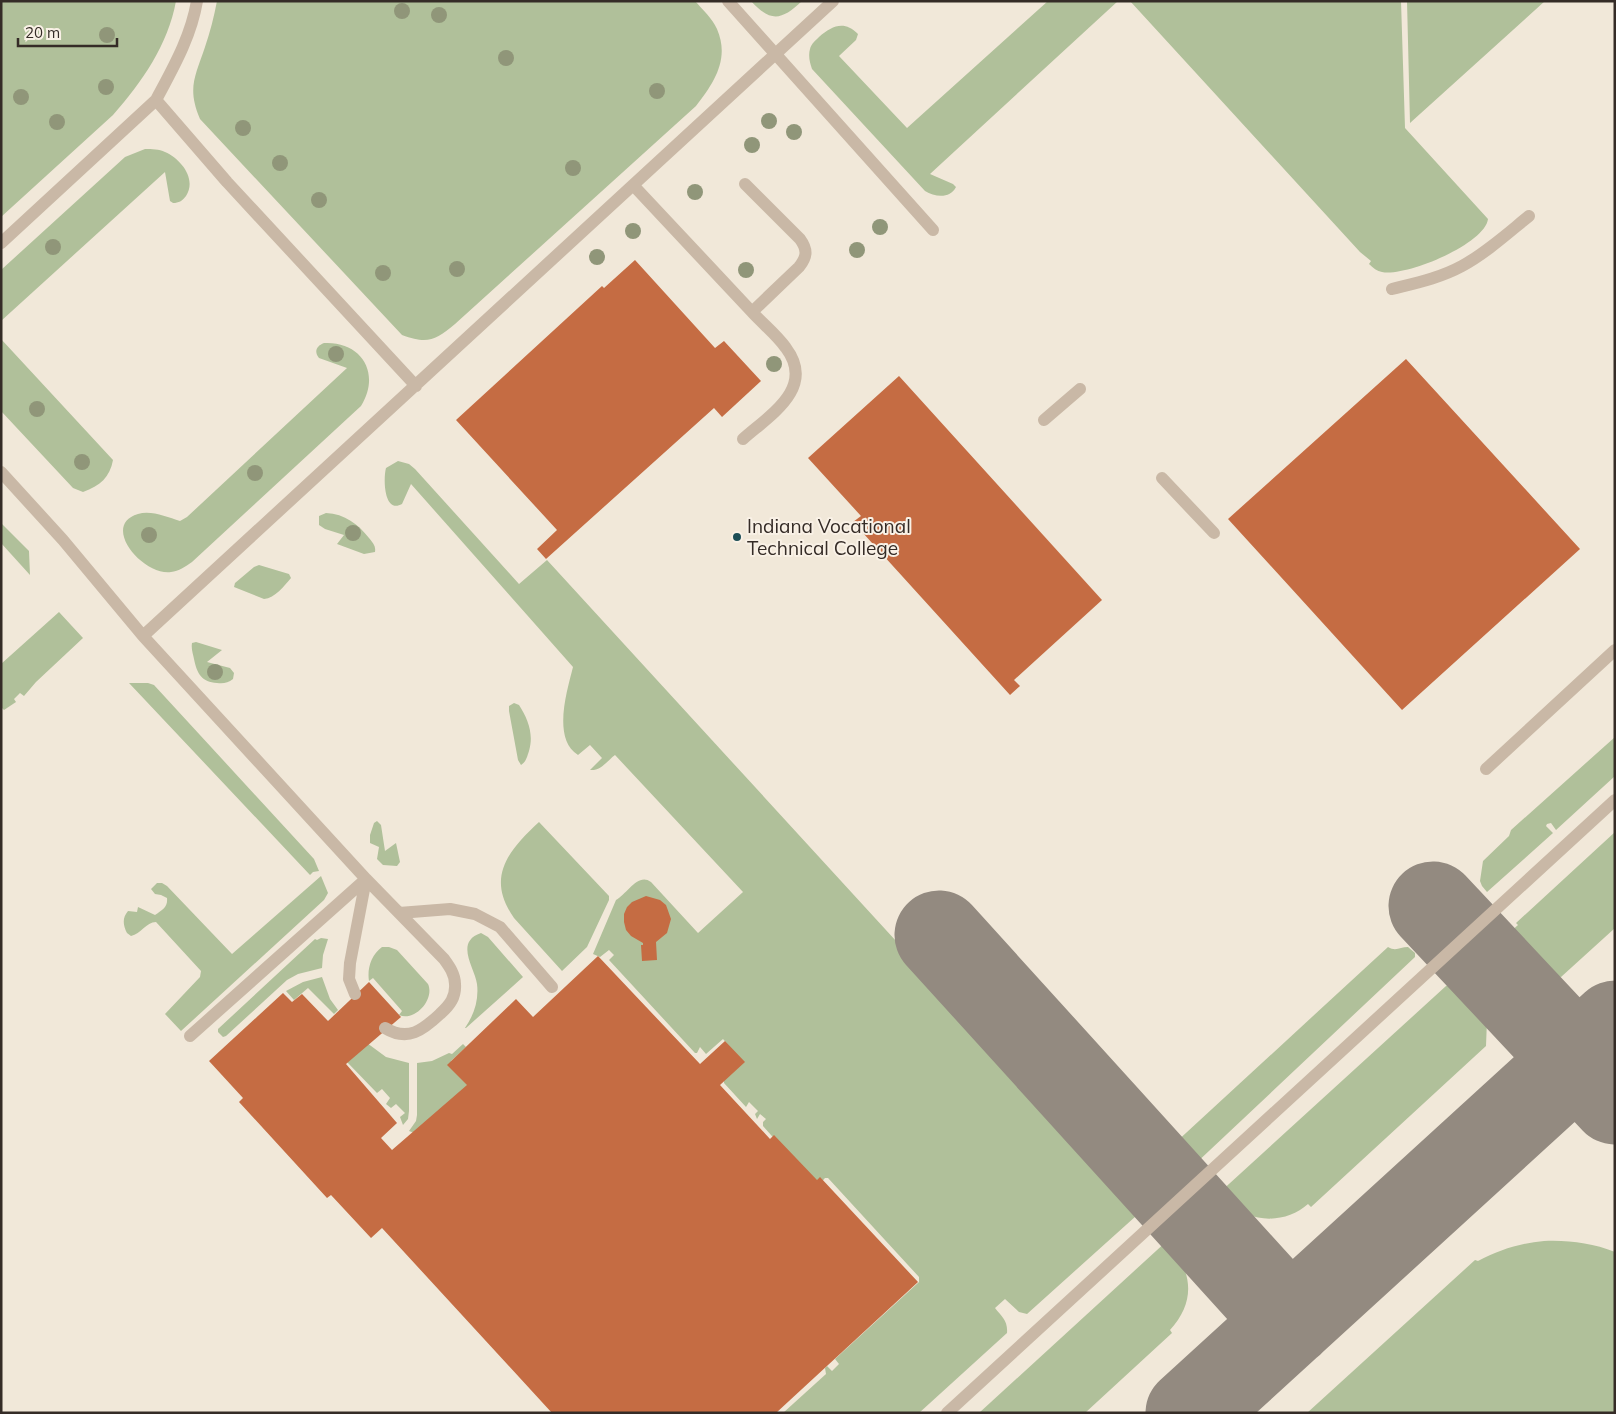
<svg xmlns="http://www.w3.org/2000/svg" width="1616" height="1414" viewBox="0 0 1616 1414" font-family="Mulish,sans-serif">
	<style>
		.green { fill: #b0c09a }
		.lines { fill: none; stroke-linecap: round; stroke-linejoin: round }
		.taxiway { stroke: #938a80; stroke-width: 89 }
		.building { fill: #c56c43 }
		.service { stroke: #c9b8a6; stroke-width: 12 }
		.tree { fill: #909679 }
		.poi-dot { fill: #1d4e56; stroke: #f9f1e6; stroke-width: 2 }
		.labels { text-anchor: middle; stroke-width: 4; stroke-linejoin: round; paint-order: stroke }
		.poi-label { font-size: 19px; fill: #352c27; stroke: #f9f1e6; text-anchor: start }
	</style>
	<rect width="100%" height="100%" fill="#f1e8d9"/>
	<!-- green -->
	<path class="green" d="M1,1h175c-8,44 -34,81 -63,114l-112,102z
		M217,1h478c8,9 17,17 22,28 13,30 -3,54 -21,77l-241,218c-20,17 -28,20 -53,11l-202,-216c-13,-31 -5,-42 5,-72 5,-15 9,-30 12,-46z
		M751,1h51c-20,19 -31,22 -51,0z
		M1048,1h70l-188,173 23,10 3,3c-6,12 -21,10 -31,4l-113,-122c-2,-6 -4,-13 -2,-20 1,-5 6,-9 9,-12 13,-11 25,-17 39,-3l-2,6 -17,16 68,72z
		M1130,1h271l4,127 83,91c-3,25 -82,58 -106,53 -5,-1 -9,-4 -13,-8l2,-3 -11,-9z
		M1407,1h138l-135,122z
		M145,149c7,0 14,0 20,3 16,7 32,27 21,44 -4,5 -7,7 -13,7l-3,-2 -5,-29 -164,149v-51l124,-113z
		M1,339l112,121c-3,17 -13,26 -30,32l-10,-4 -72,-77z
		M324,343c38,-2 57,31 37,63l-169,156c-7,5 -13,9 -21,10 -28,4 -71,-47 -33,-58 13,-4 29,3 42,7l7,-4 160,-149 -28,-10c-5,-6 -3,-12 5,-15z
		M398,461l11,3 6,5 104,115 28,-24 590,644 -1,12 -109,98 -8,-2 -14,-13 -10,9c7,9 13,13 12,25l-88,80h-136l43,-39 -1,-6 2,-2 5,5 7,-7 -4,-5 84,-77v-5l-91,-99h-3l-8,9 -54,-61v-4l3,-3 -6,-5 -3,5 -2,-5 3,-3 -9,-9 -3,5 -22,-24v-4l19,-17 -20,-23 -17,15 -6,-7 -3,6h-2l-86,-93 5,-5 -5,-5 -9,7 -7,-3 23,-54c11,-6 22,-28 35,-18l47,51 45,-41 -128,-137c-8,6 -14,16 -25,15l12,-12 -12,-13 -12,10c-26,-16 -11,-64 -5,-88l-162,-183 -9,20c-18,10 -19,-25 -16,-36z
		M326,513c19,1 32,11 43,25 4,5 7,8 6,14l-11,2 -27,-10 7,-9 -19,-6 -6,-4v-9z
		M2,524l27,27 1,24 -29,-32z
		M259,565l30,9 2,4c-7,8 -16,20 -27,21l-30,-12 1,-4 19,-16z
		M59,612l24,26 -47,44 -12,14 -4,-3 -6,6 2,3 -12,8 -3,-3v-43z
		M196,642l26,8 -15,12 23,6 4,5 -1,6c-5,4 -10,5 -16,4 -15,-1 -20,-9 -23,-24 -1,-5 -3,-10 -2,-16z
		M129,683h19l6,2 160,174 5,12 -6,1 -3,3z
		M514,703l5,2c9,14 15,29 10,46 -2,6 -3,11 -8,14l-3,-5 -9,-49v-5z
		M1615,737v39l-59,54 -5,-7 -4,1 -1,2 7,7 -66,59 -5,-6 -2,-5 3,-20 26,-25 2,-6z
		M377,821l4,4 4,26 11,-8 4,19 -3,4 -14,-1 -6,-6 2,-12 -9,-4v-8l4,-12z
		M539,822l70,74v4l-22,47 -25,24 -48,-53c-29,-41 -5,-68 25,-96z
		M1615,832v96l-54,49c-23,-2 -37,-23 -52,-38v-6l9,-8 -2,-2z
		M321,876l7,17 -4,7 -143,131 -16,-17 35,-37 1,-6 -45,-49c-10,0 -15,12 -25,14l-4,-3c-4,-8 -5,-15 1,-22l9,1 1,-5 17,8c7,-5 13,-8 12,-17l-6,-3 -6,-1 -4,-5 6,-6h5l5,3 65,68z
		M481,933l7,4 35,40 -57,51h-1c9,-13 14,-28 12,-44 -2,-16 -23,-42 4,-51z
		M321,938l7,1 -5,16 -1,13 -24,6 -11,6 -61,56 -3,1 -5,-5v-3l97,-90 2,1z
		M382,947h7l8,3 31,34c7,15 -13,38 -29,31l3,-4 -29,-33 -4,3c-2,-12 2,-26 13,-34z
		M1388,947c8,5 12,0 20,0l7,6v4l-222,209 -19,-22z
		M322,977l8,22 8,11 -4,4 -26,-26 -14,12 -8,-9 17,-9z
		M1450,984l9,1 3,2 23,29 2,4 -1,26 -175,161 -3,-3c-22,20 -59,20 -79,-3l-3,2 -8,-9 228,-208z
		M367,1043l19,14 23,6v48l-1,8 -5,6 -3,-8 5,-4 -9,-9 -5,4 -5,-4 4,-6 -8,-9 -5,4 -31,-32z
		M463,1044l3,3 -15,14 21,23 -55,50 -8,-3 7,-10 1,-6v-52l15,-2 17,-8 3,1z
		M1168,1240l8,8 -2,2c20,28 19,55 -4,80l2,3 -87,80h-106z
		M1544,1241c25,-1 48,2 71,11v161h-308l168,-153 3,1c21,-11 42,-18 66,-20z"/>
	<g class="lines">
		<!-- taxiway -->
		<path class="taxiway" d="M1433,906l182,194
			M939,935l351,387
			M1190,1413l425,-388"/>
	</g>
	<!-- building -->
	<path class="building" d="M635,260l80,88 9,-7 37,40 -39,36 -8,-9 -168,151 -9,-10 20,-19 -101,-110 146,-134 2,2z
		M1406,359l174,190 -178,161 -174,-191z
		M899,376l203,224 -88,80 6,6 -10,9 -157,-173 8,-6 -53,-58z
		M646,896l14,4 6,5 5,14 -4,14 -11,9 1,18 -15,1 -1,-16h2v-2l-12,-7 -5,-6 -2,-8v-8l3,-7 5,-5z
		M598,956l102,108 25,-23 20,21 -25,23 50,54 4,-4 43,45 3,-3 98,105 -142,131h-224l-170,-185 -11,10 -40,-43 -4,3 -88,-96 4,-4 -34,-37 74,-68 9,9 10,-8 26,27 41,-39 32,35 -55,47 51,59 -16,15 11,12 75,-65 -20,-20 69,-66 17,18z"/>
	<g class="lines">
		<!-- service -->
		<path class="service" d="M197,1c-6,36 -24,67 -41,99l71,82 189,204
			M728,1l205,229
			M633,185l119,127 47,-45c8,-10 9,-17 1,-28l-55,-55
			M1,243l155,-143
			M1392,289c24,-6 48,-11 70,-23 24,-13 46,-33 67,-50
			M1044,420l36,-31
			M743,439c27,-24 73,-51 43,-91 -9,-13 -23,-24 -34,-36
			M1,472l62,68 80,96 223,243 -176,157
			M1162,478l52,55
			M143,636l690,-635
			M1486,769l129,-119
			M399,913l51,-4 25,5 25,13 52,60
			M355,994l-6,-15 1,-16 16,-84 78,80c5,7 11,15 11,25 1,13 -5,21 -15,30 -17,16 -32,28 -55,14
			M947,1413l668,-613"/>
	</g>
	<!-- trees -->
	<g class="tree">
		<circle cx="402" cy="11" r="8"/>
		<circle cx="439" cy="15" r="8"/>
		<circle cx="107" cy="35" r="8"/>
		<circle cx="506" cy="58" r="8"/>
		<circle cx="106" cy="87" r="8"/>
		<circle cx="657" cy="91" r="8"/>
		<circle cx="21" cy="97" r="8"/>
		<circle cx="769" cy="121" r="8"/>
		<circle cx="57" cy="122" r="8"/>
		<circle cx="243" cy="128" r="8"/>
		<circle cx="794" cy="132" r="8"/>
		<circle cx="752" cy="145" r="8"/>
		<circle cx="280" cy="163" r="8"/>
		<circle cx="573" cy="168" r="8"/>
		<circle cx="695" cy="192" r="8"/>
		<circle cx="319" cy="200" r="8"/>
		<circle cx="880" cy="227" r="8"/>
		<circle cx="633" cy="231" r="8"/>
		<circle cx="53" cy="247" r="8"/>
		<circle cx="857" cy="250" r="8"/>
		<circle cx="597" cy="257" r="8"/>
		<circle cx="457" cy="269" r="8"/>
		<circle cx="746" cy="270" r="8"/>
		<circle cx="383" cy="273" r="8"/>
		<circle cx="336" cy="354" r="8"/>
		<circle cx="774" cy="364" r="8"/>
		<circle cx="37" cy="409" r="8"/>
		<circle cx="82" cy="462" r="8"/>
		<circle cx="255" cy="473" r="8"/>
		<circle cx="353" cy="533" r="8"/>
		<circle cx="149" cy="535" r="8"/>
		<circle cx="215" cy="672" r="8"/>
	</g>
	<!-- markers -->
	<circle class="poi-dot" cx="737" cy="537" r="5"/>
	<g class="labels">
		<!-- poi labels -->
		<g class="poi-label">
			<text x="747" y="533">Indiana Vocational<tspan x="747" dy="22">Technical College</tspan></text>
		</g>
	</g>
	<!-- border -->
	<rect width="1616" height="1414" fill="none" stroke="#352c27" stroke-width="5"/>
	<!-- scale -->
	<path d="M18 38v8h99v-8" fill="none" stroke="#352c27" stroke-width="2.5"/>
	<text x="25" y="38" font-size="15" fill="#352c27" stroke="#f9f1e6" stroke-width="4" paint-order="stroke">20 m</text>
</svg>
